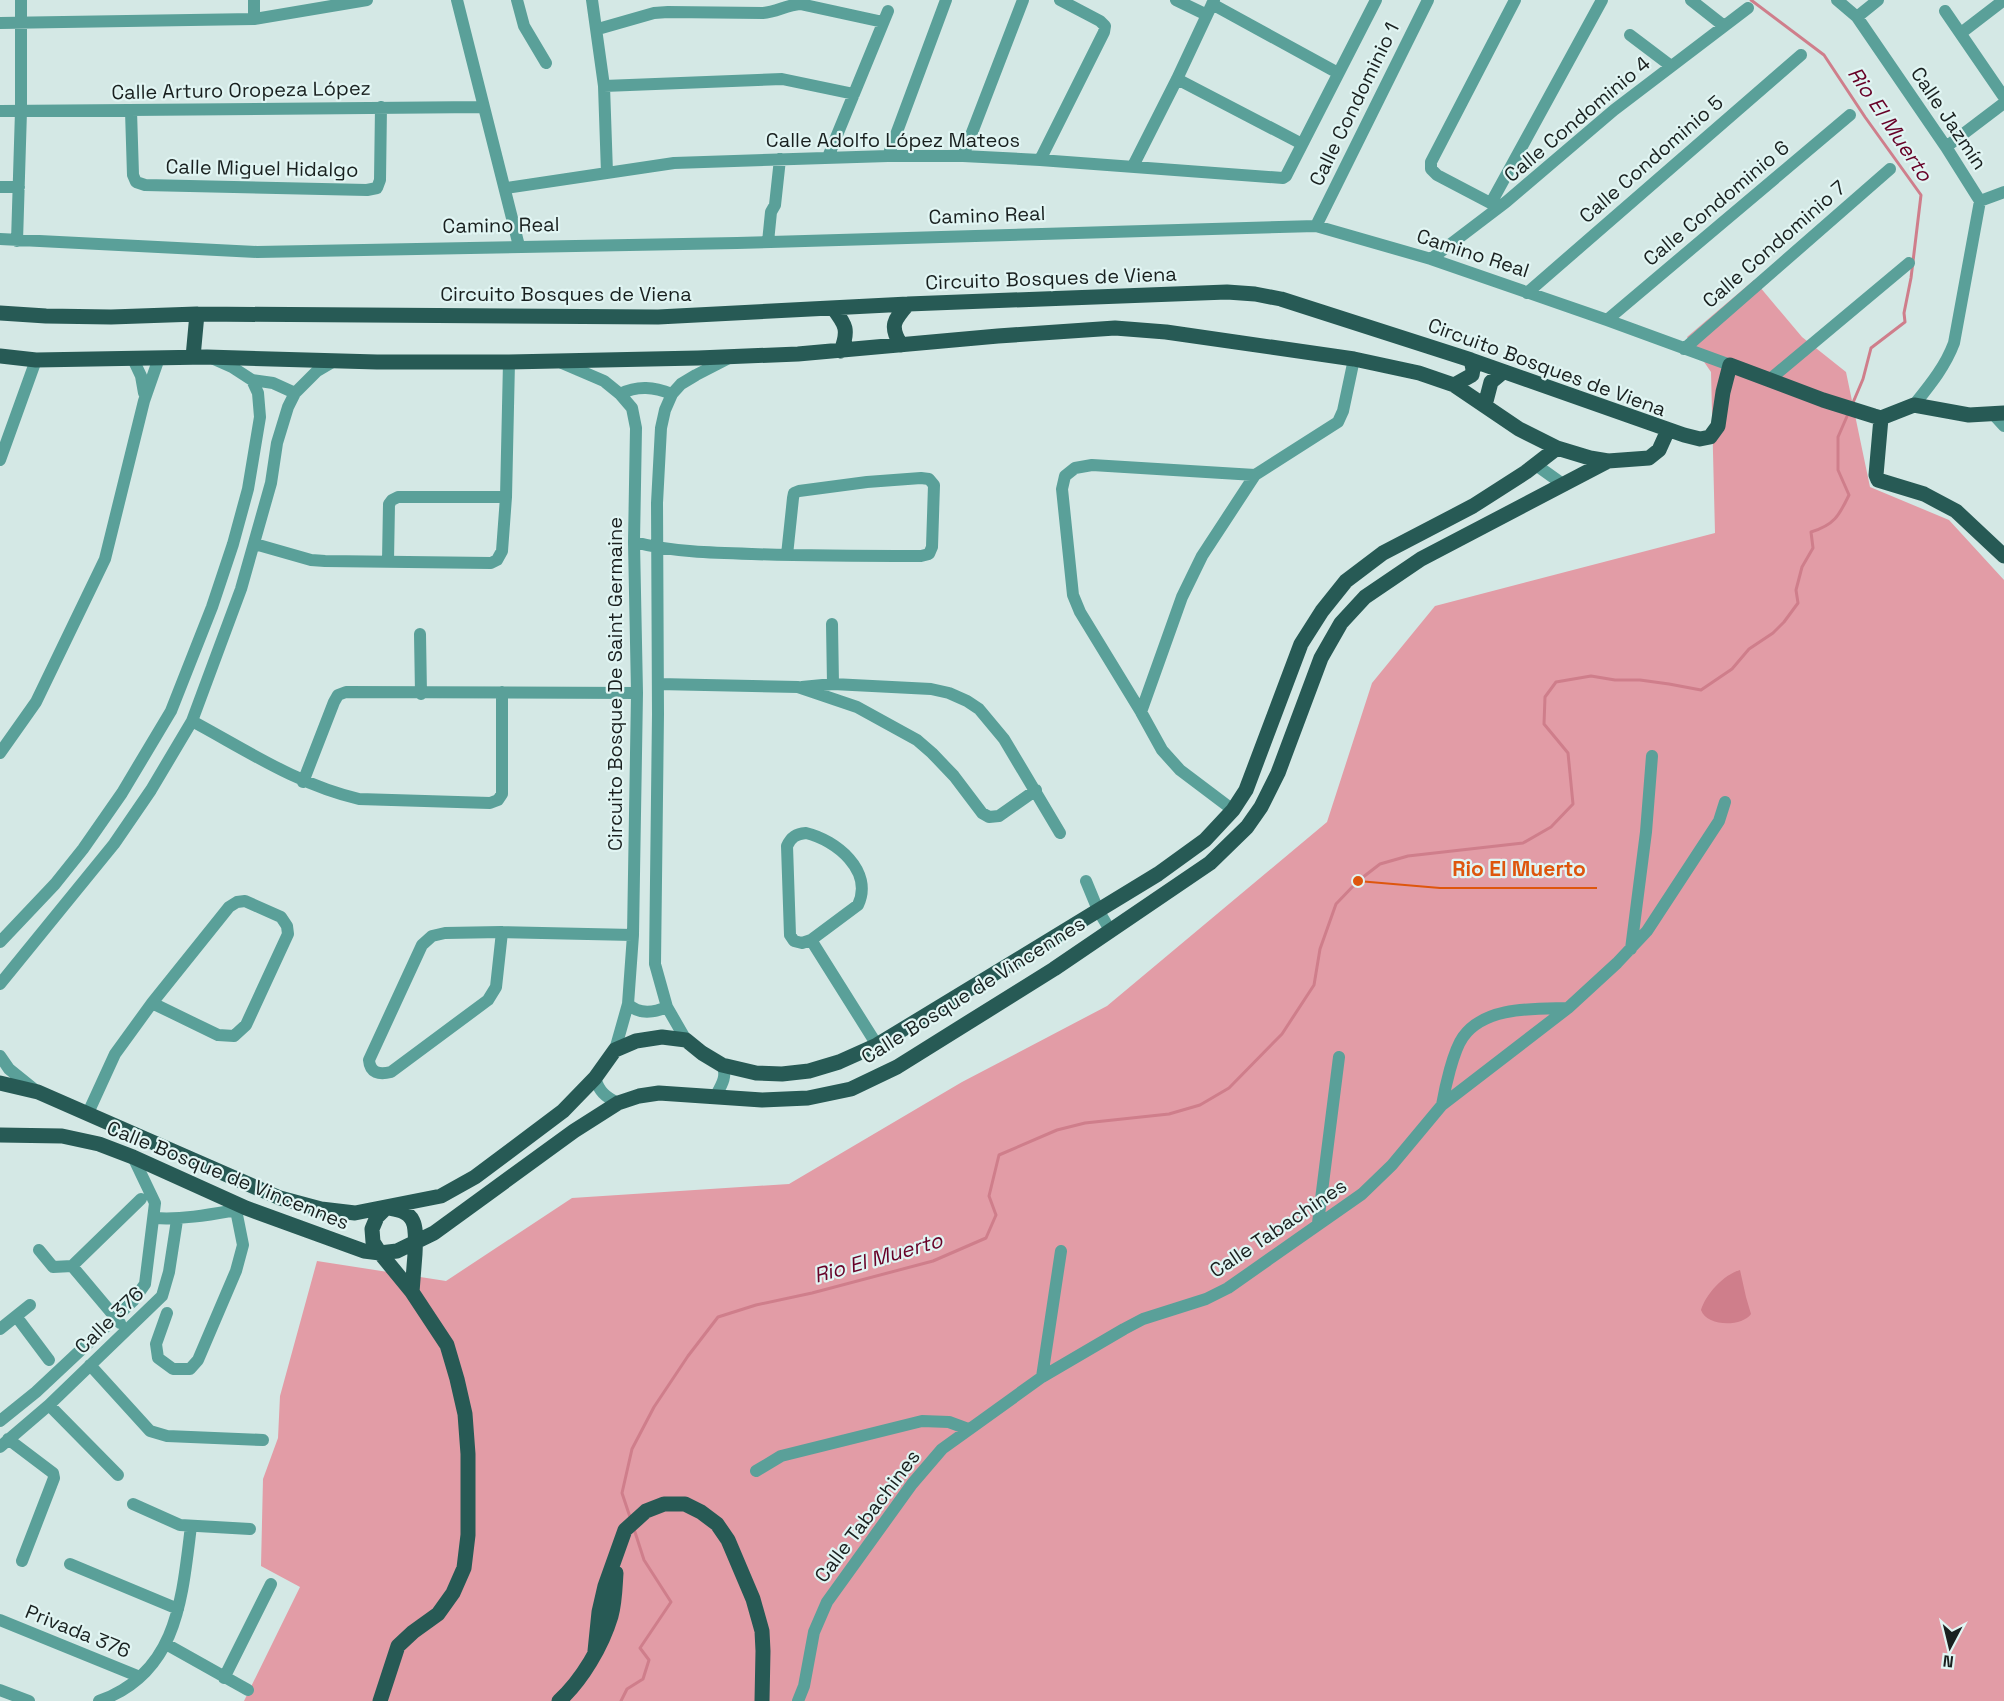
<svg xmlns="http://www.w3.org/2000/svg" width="2004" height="1701" viewBox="0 0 2004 1701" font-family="'Space Grotesk',sans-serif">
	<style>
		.green { fill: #e29ca6 }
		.water { fill: #cf7e8b }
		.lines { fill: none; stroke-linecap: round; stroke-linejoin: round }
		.stream { stroke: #cf7e8b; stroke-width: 3 }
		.minor { stroke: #5aa099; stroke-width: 12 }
		.major { stroke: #275a55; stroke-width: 15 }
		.labels { text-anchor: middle; stroke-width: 4.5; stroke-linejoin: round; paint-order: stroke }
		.street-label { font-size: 20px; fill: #19201f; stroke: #e1f5f3 }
		.water-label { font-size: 21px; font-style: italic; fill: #670127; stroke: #e1f5f3 }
		.leader { fill: none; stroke: #de560d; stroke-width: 2 }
		.callout-dot { fill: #de560d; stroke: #e1f5f3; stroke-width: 2 }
		.callout-label { font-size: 21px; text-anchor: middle; font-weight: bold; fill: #de560d; stroke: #e1f5f3; stroke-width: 4.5; stroke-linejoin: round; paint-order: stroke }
	</style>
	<rect width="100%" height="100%" fill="#d4e8e5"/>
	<!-- green -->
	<path class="green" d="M1754,280l48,57 44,35 24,115 79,33 55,60v1121h-1760l56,-114 -39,-21 2,-87 15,-41 2,-42 37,-135 129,20 126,-83 217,-14 173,-102 145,-76 220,-184 45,-139 63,-77 280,-73 -4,-161 -24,-35z"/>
	<!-- water -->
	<path class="water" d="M1740,1270l6,27 5,17c-9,13 -44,13 -50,-4 5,-16 22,-35 39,-40z"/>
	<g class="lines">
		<!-- stream -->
		<path class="stream" d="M1751,0l73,55 41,62 56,78 -10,83 -7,35 1,9 -34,26 -8,31 -11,26
			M630,1517l-8,-24 10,-44 22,-42 34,-51 30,-39 38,-12 56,-12 121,-32 53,-23 10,-23 -7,-19 10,-41 58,-25 28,-7 84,-9 31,-9 29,-17 53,-54 32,-49 6,-36 16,-45 22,-23 22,-17 28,-8 115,-13 28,-16 22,-23 -5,-51 -24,-29 1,-27 11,-15 35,-6 24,4h25l29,4 32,6 31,-21 17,-20 24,-16 11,-11 14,-19 -2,-13 6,-23 11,-19 -2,-16c23,-7 28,-16 38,-37l-11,-25v-33l10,-23
			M621,1701l6,-12 16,-10 6,-19 -9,-12 31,-46 -27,-42 -10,-31"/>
		<!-- minor -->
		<path class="minor" d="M254,0v19
			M457,0l62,246
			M517,0l7,26 22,37
			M592,0l12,86 3,87
			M1176,0l31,15
			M1691,0l33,26
			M1837,0l20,17 89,130 34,54 -26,142c-9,24 -24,42 -40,62
			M1212,4l126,69
			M1945,11l59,86
			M1857,17l21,-17
			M0,23l254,-4 113,-19
			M598,29l56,-16 14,-1 95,1c13,-1 24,-8 37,-9l83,18
			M1961,33l43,-33
			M1630,35l41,31
			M1177,79l125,65
			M604,86l178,-7 72,15
			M0,111l483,-4
			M131,111l2,64 3,7 9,3 222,5 10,-2 3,-8 1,-73
			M1946,147l58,-44
			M888,156l58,-156
			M963,156l60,-156
			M828,157l60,-146
			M1040,160l64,-128 1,-6 -5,-5 -40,-21
			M1133,166l44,-87 37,-79
			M0,187h19
			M506,188l168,-25 214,-7h75l77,4 243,18 3,-2 90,-176
			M1980,201l24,-9
			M1491,203l111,-203
			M1498,207l-61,-32 -6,-6v-7l84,-162
			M1316,226l112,-226
			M0,239l257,13 480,-9 579,-17 115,33 176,61 123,45
			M17,241l4,-130v-111
			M768,242l3,-30 4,-7 5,-46
			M1431,259l75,-57 108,-92 134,-102
			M1527,293l274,-238
			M1607,320l243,-205
			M1684,349l206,-180
			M133,359l8,17 3,17
			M562,363l42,18 16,13 12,14 4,20 -2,114 3,151 -4,242 -5,69 -13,46
			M252,380l21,3 22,10
			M1769,380l140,-117
			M620,394c18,-9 34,-7 52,0
			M1993,414l11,12
			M0,460l36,-100
			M1536,465l28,20
			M634,542c38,10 79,11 118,12 56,2 113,2 169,2l8,-2 3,-7 2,-62 -5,-6 -8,-1 -54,4 -68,9 -5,2 -1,5 -6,57
			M255,544l56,16 14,1 166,2 6,-3 5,-9 4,-54 3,-135
			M388,561l1,-57 3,-4 6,-3h108
			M832,624l1,60
			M420,634l1,60
			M658,684l140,3 59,20 60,33 15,13 22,23 28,37 7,4 10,-1 37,-26
			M802,687l31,-3 98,5 18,4 18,8 12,8 25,30 56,94
			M1141,712l-61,-100 -7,-17 -11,-106 3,-13 10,-8 17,-3 163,10
			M192,721c54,29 106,64 167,78l131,4 8,-3 4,-6v-102
			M0,753l36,-51 69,-143 39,-158 15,-43
			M303,782l31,-80 4,-7 8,-3 291,1
			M1233,810l-53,-40 -18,-20 -21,-38 41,-115 20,-41 53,-81 83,-53 5,-11 11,-52
			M806,833c30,7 68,38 52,72l-47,35 -9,3 -8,-2 -4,-6 -3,-89c4,-9 9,-12 19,-13z
			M1086,881l12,29 12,20
			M502,932l-6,55 -8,13 -97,72c-12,3 -21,1 -22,-12l53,-115 10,-9 13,-3 57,-1 131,3
			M811,940l66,105
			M0,942l55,-58 28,-35 39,-56 49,-82 41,-104 21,-63 15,-55 12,-72 -2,-24 -6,-13 -20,-13 -18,-8
			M1631,949l15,-117 6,-76
			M0,984l114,-140 37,-54 41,-69 49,-132 30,-106 6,-40 11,-36 7,-14 22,-22 17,-10
			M628,1004c11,11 25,9 39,3
			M686,1040l-19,-33 -12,-43 3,-250 -1,-211 4,-75 4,-18 7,-16 9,-10 15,-9 35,-18
			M0,1056l9,13 26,21
			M595,1078c4,13 10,19 23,25
			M715,1097c6,-11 13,-21 7,-32
			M1442,1105c3,-17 11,-54 21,-68 22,-31 72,-28 105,-29
			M88,1113l27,-59 37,-51 77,-96 8,-5 8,-1 36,16 6,9 1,8 -42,91 -12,11 -16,-1 -66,-32
			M155,1218c28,2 58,-4 87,-9
			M1318,1223l21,-166
			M39,1250l14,17 19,-1 69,-67
			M72,1266l48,57
			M167,1313l-11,31 2,14 15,11h17l8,-9 38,-89 7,-26 -7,-35
			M16,1316l33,44
			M0,1329l30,-24
			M90,1365l60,66 17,5 96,4
			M1042,1377l19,-126
			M49,1405l69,70
			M0,1421l36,-29 79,-74 18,-17 12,-17 10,-81 -22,-46
			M8,1439l41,31 4,3 1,5 -32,83
			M0,1447l49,-42 113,-109 7,-24 8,-52
			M756,1471l25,-15 141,-35 27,1 19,7
			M133,1504l47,21 70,4
			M70,1564l108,45
			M0,1620l140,57
			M166,1644l82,46
			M224,1678l47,-94
			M0,1690l29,11
			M99,1701c79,-28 83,-103 92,-175
			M798,1701l6,-15 10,-54 13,-30 85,-118 30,-35 100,-72 82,-48 19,-10 63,-20 22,-11 134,-94 30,-29 50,-60 126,-97 49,-45 30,-32 72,-110 6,-19"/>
		<!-- major -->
		<path class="major" d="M833,308c13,17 16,22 8,43
			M0,313l46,3 65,1 86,-3 461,3 250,-13 319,-12 28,2 26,5 190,61 213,75 16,4 10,-2 8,-11 5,-34 7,-27 93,35 51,16 7,2 -5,57 2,5 46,14 32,17 48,45
			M901,345c-12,-19 -7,-25 7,-41
			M0,356l36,4 171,-3 170,5h132l189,-4 100,-4 200,-18 117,-8 51,4 188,27 65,14 35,12 65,44 38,19 33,10 18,3 41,-3 10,-8 9,-20
			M193,357l4,-43
			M1454,385l18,-10 1,-6 -2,-9
			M1485,405l6,-23 12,-10
			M1881,418l33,-13 55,10 35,-2
			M0,1083l38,9 242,106 41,11 34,4 86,-17 34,-19 88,-66 32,-33 20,-28 21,-9 26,-4 24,3 16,13 20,12 34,8 26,1 27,-3 30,-9 38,-17 281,-171 47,-34 28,-30 13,-20 55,-146 21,-33 24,-30 37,-28 90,-47 53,-34 31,-24
			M0,1135l62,1 37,8 34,13 113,51 118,43 16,2 17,-2 37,-18 140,-102 44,-28 21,-7 20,-3 103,7 46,-2 43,-9 46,-22 157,-98 156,-106 37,-36 14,-20 17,-34 43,-115 20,-35 24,-26 56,-38 187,-98
			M595,1651l4,-39 6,-26 20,-56 21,-19 18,-7h21l16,8 16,12 11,16 25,59 9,32 1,20 -1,50
			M380,1701l18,-55 15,-14 25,-18 15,-21 11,-25 4,-33v-81l-3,-40 -8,-35 -10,-34 -35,-53 -32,-39 -7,-11 -1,-13 5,-12 9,-9c33,2 30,20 29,46 -1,13 -2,26 -3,38
			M559,1701c23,-21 43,-55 52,-85 4,-14 4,-29 5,-43"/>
	</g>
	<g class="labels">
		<!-- street labels -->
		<g class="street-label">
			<text transform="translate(241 90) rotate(-1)" y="7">Calle Arturo Oropeza López</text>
			<text transform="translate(1354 104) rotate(-64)" y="7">Calle Condominio 1</text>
			<text transform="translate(1949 118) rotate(56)" y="7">Calle Jazmín</text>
			<text transform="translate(1577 119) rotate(-40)" y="7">Calle Condominio 4</text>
			<text x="893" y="147">Calle Adolfo López Mateos</text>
			<text transform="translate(1651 159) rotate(-41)" y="7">Calle Condominio 5</text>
			<text transform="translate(262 168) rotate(1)" y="7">Calle Miguel Hidalgo</text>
			<text transform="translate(1716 203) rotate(-40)" y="7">Calle Condominio 6</text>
			<text transform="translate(987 215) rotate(-2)" y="7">Camino Real</text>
			<text transform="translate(501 225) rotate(-1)" y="7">Camino Real</text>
			<text transform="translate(1774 244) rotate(-41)" y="7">Calle Condominio 7</text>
			<text transform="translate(1473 253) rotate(18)" y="7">Camino Real</text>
			<text transform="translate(1051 278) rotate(-2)" y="7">Circuito Bosques de Viena</text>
			<text x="566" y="301">Circuito Bosques de Viena</text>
			<text transform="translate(1547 367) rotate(20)" y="7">Circuito Bosques de Viena</text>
			<text transform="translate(615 684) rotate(-90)" y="7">Circuito Bosque De Saint Germaine</text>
			<text transform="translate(973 990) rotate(-32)" y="7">Calle Bosque de Vincennes</text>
			<text transform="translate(228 1175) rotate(22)" y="7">Calle Bosque de Vincennes</text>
			<text transform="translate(1278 1228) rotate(-34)" y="7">Calle Tabachines</text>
			<text transform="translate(109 1320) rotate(-44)" y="7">Calle 376</text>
			<text transform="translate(867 1516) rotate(-53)" y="7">Calle Tabachines</text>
			<text transform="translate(78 1631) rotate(22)" y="7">Privada 376</text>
		</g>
		<!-- water labels -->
		<g class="water-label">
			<text transform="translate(1890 124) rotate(56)" y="7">Rio El Muerto</text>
			<text transform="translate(878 1258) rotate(-16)" y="7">Rio El Muerto</text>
		</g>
	</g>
	<!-- callouts -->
	<path class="leader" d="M1358 881L1440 888H1597"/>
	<circle class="callout-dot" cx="1358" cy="881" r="6"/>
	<g class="callout-label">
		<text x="1519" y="876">Rio El Muerto</text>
	</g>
	<!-- north arrow -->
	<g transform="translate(1950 1647) rotate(187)" stroke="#e1f5f3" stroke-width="4.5" paint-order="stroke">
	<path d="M0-4.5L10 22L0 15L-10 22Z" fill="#19201f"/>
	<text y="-9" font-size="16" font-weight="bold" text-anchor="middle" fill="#19201f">N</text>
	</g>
</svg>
